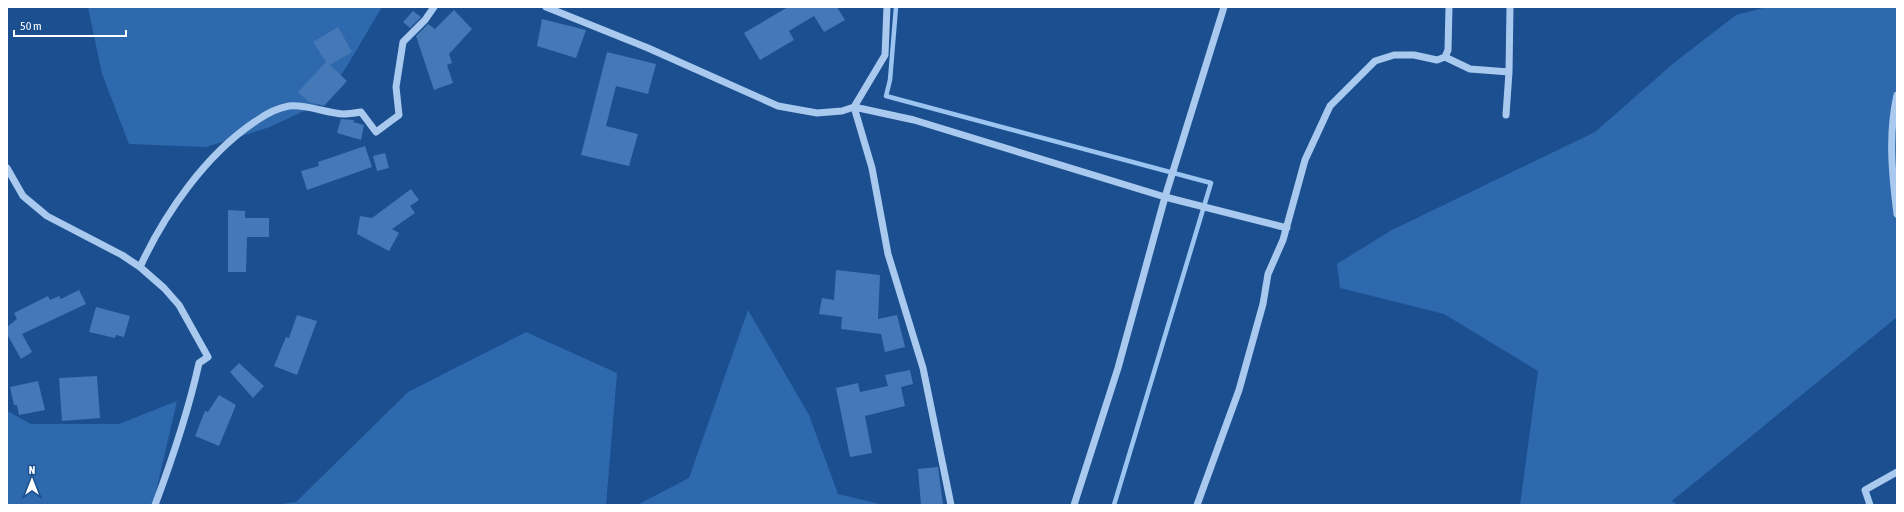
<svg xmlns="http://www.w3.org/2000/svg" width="1904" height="512" viewBox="0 0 1904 512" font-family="'Asap Condensed',sans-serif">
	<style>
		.green { fill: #2e69ad }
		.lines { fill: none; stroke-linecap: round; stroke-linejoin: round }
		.stream { stroke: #9cc4f0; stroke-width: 4.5 }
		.building { fill: #4478b7 }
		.minor { stroke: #a9c9ee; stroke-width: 7 }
	</style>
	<rect width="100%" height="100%" fill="#1b4f8f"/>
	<!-- green -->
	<path class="green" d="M88,7h294l-35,59 -26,37 -51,24 -64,20 -77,-3 -27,-70z
		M1767,7h130v310l-225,184 6,4h-158l18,-134 -94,-57 -104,-26 -3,-24 53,-33 205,-99 80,-70 61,-47z
		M748,310l61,105 29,79 46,11h-247l52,-27z
		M526,332l91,41 -11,132h-331l21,-3 112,-110z
		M177,401l-24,104h-146v-94l24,13h88z"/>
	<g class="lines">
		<!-- stream -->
		<path class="stream" d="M896,7l-6,73 -4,16 325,87 -97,322"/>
	</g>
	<!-- building -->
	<path class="building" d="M788,7h49l8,13 -21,12 -10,-16 -25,15 5,9 -34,20 -16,-27z
		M454,10l18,19 -23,25 3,9 -5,2 6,18 -19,7 -18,-54 12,-12 7,5z
		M413,11l8,6 -11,11 -7,-6z
		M542,19l44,11 -10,28 -39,-12z
		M338,27l14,25 -22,13 17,16 -23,25 -15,-4 -11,-10 28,-30 -13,-20z
		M607,52l49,12 -8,30 -32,-8 -10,40 32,8 -9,32 -48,-11z
		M341,119l13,1 -1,2 11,3 -3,15 -24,-7z
		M365,146l7,21 -65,23 -6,-19 18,-5 -1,-4z
		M385,153l4,15 -12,3 -4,-15z
		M411,189l8,11 -9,6 5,7 -23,16 7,4 -10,18 -32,-17 3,-18 12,2z
		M228,210l17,1v7h24v19h-22l-1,35h-18z
		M836,270l44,5 -2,44 19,-4 8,32 -20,5 -4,-18 -40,-5 1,-12 -23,-3 3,-16 12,2z
		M79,290l7,14 -64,30 10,18 -11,7 -14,-25v-7l10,-8 -3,-6 34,-17 2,4 9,-4 2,3z
		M96,307l34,9 -6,21 -8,-2 -1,3 -26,-6z
		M297,315l20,6 -20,54 -23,-9 12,-29 3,1z
		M239,363l25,23 -11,12 -23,-26z
		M910,370l3,14 -12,3 4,19 -40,10 7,37 -22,4 -14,-69 22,-5 2,9 28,-6 -3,-11z
		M97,376l3,42 -38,3 -3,-43z
		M38,381l7,29 -26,5 -2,-10h-3l-4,-18z
		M219,395l17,10 -17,41 -24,-10 10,-25 3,1z
		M938,467l5,38h-22l-3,-36z"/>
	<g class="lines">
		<!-- minor -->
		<path class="minor" d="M546,7l102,41 130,58 39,7 25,-2 12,-4 60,13 251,77 122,31
			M887,7l-2,48 -31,52 18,61 16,86 35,114 28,137
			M1445,57l25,12 39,3 1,-65
			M1897,95c-9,39 -5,79 0,119
			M1506,115l3,-43
			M7,168l16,28 24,20 75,39 18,12 24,21 15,17 29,52 -9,6c-11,50 -26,94 -44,142
			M140,267c25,-54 66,-113 116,-146 10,-7 20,-13 33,-15 17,-2 37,7 54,8 6,0 12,-1 18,-2l15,20 23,-17 -3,-28 7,-45 22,-22 9,-13
			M1074,505l44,-137 47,-171 59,-190
			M1197,505l42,-115 24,-86 5,-30 15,-34 22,-80 25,-54 45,-45 19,-6h20l23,5 8,-3 3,-7 1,-43
			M1870,505l-5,-15 32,-18"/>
	</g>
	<!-- border -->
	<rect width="1904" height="512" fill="none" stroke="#ffffff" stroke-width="16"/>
	<!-- north arrow -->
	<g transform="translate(32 480)" stroke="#1b4f8f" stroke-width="3" paint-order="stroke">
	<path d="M0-3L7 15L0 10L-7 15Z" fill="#ffffff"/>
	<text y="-6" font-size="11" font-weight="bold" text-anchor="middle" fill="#ffffff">N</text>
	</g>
	<!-- scale -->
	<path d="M14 30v6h112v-6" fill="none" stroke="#ffffff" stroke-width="2"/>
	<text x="20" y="30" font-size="12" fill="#ffffff" stroke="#1b4f8f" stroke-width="3" paint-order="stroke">50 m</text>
</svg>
